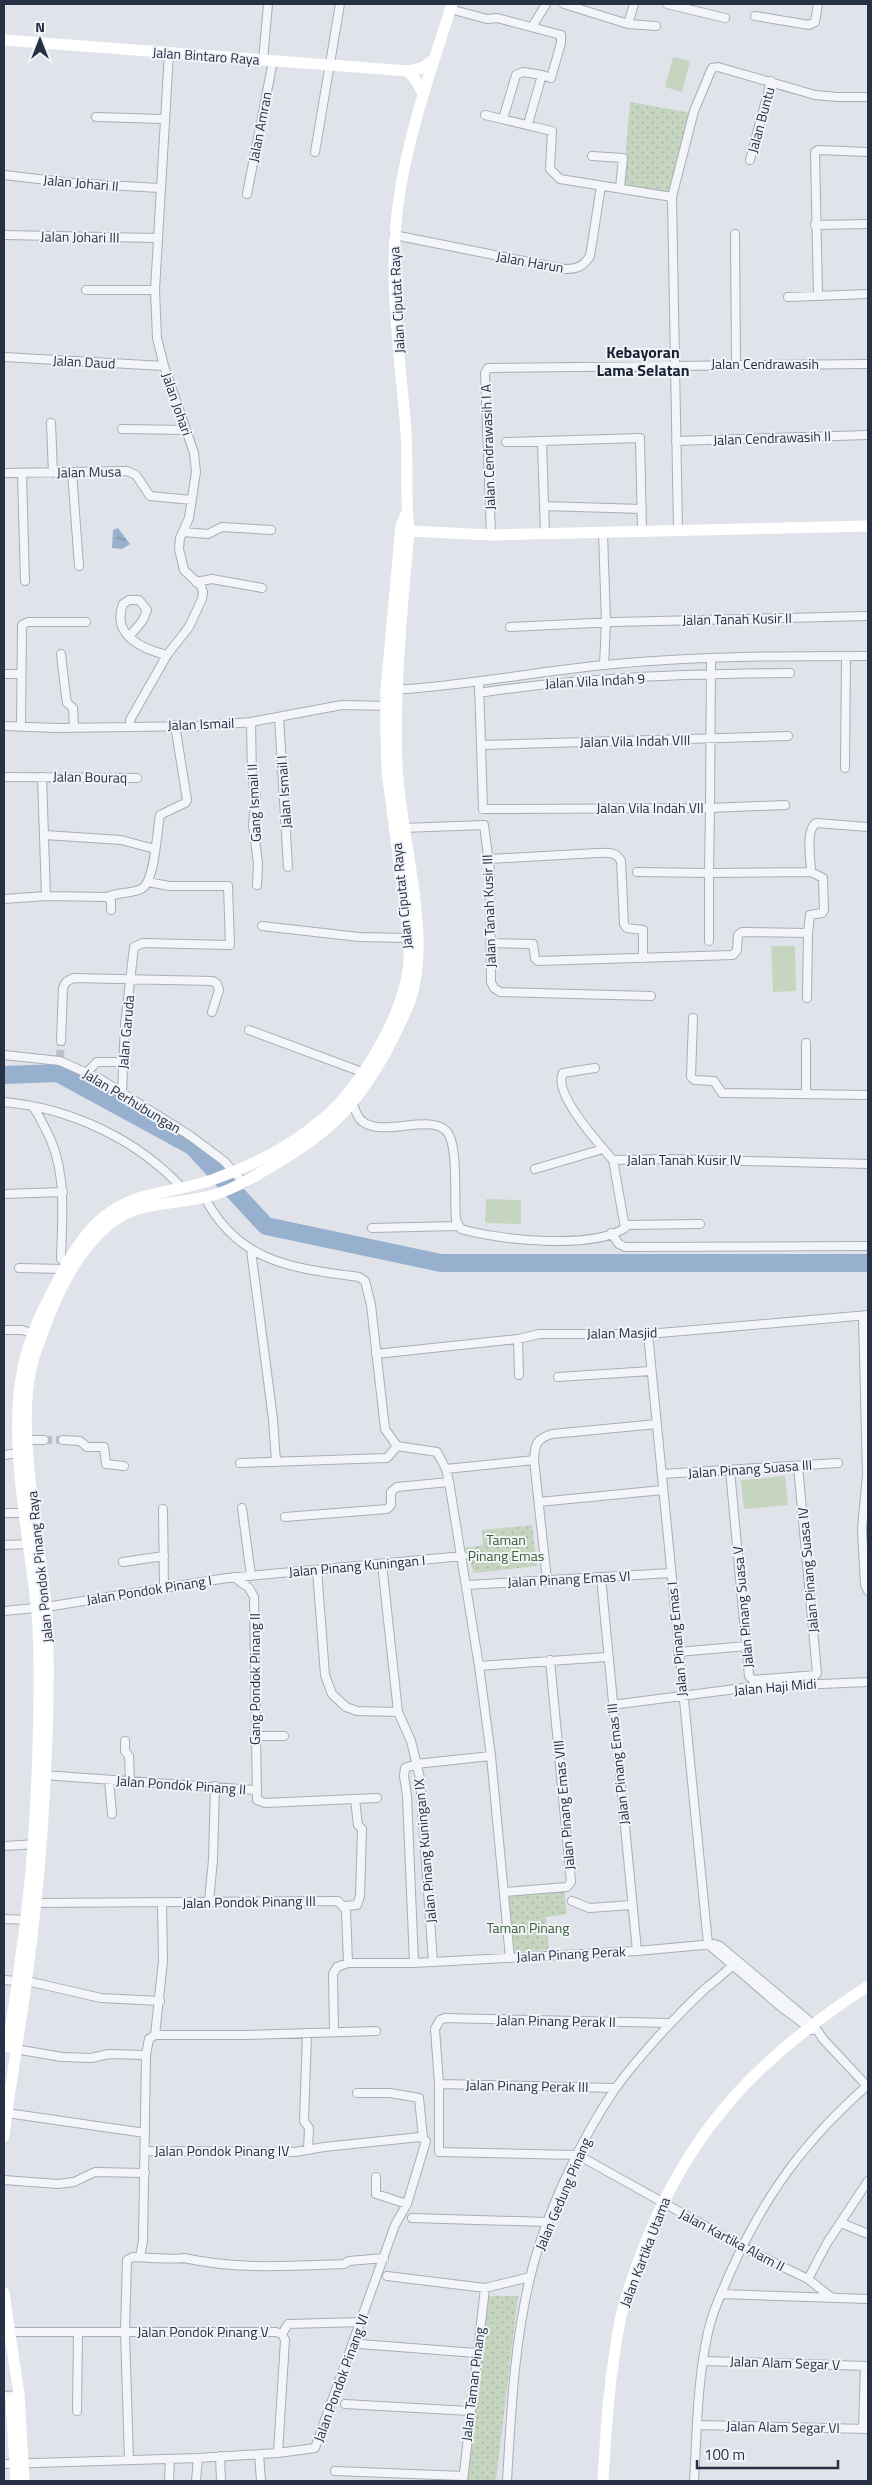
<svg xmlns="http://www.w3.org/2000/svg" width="872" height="2485" viewBox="0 0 872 2485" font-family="'Titillium Web',sans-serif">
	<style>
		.grass { fill: #c5d5c0 }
		.park { fill: url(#park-dots) }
		.water { fill: url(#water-ripples) }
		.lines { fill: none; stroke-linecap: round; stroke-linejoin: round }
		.river { stroke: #97b0ce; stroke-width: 18 }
		.minor-tunnel { stroke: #bbc0c9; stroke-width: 8; stroke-dasharray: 8 4; stroke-linecap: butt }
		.minor-casing { stroke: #a8aeb8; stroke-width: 10 }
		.minor { stroke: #f3f5f8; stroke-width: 8 }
		.secondary { stroke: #fff; stroke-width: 11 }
		.labels { text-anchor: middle; stroke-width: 4; stroke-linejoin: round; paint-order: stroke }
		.street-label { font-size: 14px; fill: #273044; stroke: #f0f3f8 }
		.park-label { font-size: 14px; fill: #3a6132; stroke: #f0f3f8 }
		.quarter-label { font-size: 16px; font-weight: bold; fill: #192134; stroke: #f0f3f8 }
	</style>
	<defs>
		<pattern id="park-dots" width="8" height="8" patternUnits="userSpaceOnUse" patternTransform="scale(1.25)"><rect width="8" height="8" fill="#c5d5c0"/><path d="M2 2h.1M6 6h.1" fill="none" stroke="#a9b7a6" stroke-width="1.8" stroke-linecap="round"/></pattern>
		<pattern id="water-ripples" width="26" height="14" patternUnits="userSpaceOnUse" patternTransform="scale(1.25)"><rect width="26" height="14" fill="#97b0ce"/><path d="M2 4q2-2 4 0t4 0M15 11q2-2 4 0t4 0" fill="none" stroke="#7b90a9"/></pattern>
	</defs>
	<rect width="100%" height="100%" fill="#e0e4ea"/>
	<!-- grass -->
	<path class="grass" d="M673,57l17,4 -8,31 -17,-5z
		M771,946h24l1,45 -23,1z
		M486,1199l35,1v24l-36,-1z
		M785,1476l3,29 -44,4 -3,-29z"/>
	<!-- park -->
	<path class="park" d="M630,102l61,11 -22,80 -46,-8z
		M532,1525l5,41 -63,7 -9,-25 18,-3 -1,-15z
		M564,1890l3,24 -21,3 3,33 -37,2 -4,-57z
		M484,2296h34l-22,185h-31z"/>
	<!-- water -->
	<path class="water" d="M118,528l12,16 -8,5 -10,-1 1,-18z"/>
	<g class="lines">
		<!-- river -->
		<path class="river" d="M4,1075l54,-2 134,73 74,80 175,37h427"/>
		<!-- minor-tunnel -->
		<path class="minor-tunnel" d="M60,1058l1,-17
			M44,1440h19"/>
		<!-- minor casing -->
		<g class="minor-casing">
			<path id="minor" d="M564,4l64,20
				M634,4l-6,20 28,2
				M667,4l58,14
				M450,9l37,10 10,-1 64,17v8l-10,35 -9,-3 -14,49
				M755,16l54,9 6,-3 3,-18
				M532,27l14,-23
				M263,60l5,-56
				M485,115l67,16 -2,38 10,10 112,18 6,333
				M96,117l67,2
				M503,119l13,-44 7,-3 19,3
				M315,152l25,-148
				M592,156l31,2 -3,30
				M750,160l21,-79
				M4,175l69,8 86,5
				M247,194l26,-133
				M672,197l22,-86 18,-43 6,-1 97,28 22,2h31
				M815,225l53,-1
				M735,234l1,130
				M4,235l153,3
				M394,235l170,34c13,0 19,-2 26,-13l11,-70
				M86,290h69
				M818,295l-3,-143 3,-2 50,2
				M788,297l80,-3
				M4,357l160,9
				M51,423l2,50
				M122,429l64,1
				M676,441l192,-6
				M506,442l134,-4 2,93
				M542,442l3,92
				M72,472l7,94
				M4,473l123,-2 9,4 14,21 42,4
				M22,473l3,108
				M544,506l98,3
				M183,532l25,2 14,-7 49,3
				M603,533l3,89 -2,43
				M491,535l-6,-162 3,-5 380,-4
				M196,582l16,-3 50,9
				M510,627l104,-5 254,-6
				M129,637l14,-17 4,-10 -8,-10h-10l-6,4c-12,31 19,45 44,51
				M61,654l5,43 1,6 6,5 1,19
				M711,659l-1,149 75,-3
				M4,674h17
				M479,682l4,127 227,-1 -1,65 102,-1
				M393,690c71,-4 140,-18 211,-25 87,-9 177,-9 264,-9
				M479,693c103,-16 207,-19 311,-20
				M279,717l9,150
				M251,722l1,56 4,17 -3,30 5,38 -1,22
				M4,726l53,2 145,-2 49,-4 91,-17 48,1
				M21,726l1,-101 6,-3h58
				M130,726v-6l37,-65 22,-28 13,-28 1,-7 -2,-6 -17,-16 -5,-21 1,-11 9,-20 7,-46 -2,-19 -30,-87 -7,-28 -2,-48 14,-237
				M481,745l307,-9
				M845,768l1,-112
				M4,777l133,1
				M42,777l4,119
				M402,828l82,-3 6,46 1,111 3,6 6,4 151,4
				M45,835l76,5 34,9
				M489,859l108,-6c10,0 19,-2 24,8l3,63 3,4 16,2v28
				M637,872l72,1v68
				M107,897c11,-5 24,-3 34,-8 14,-6 16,-59 19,-74l25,-12 2,-3 -12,-75
				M4,899l42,-3 61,1 4,4v9
				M262,926l97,11 50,1
				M490,943l43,1 2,14 3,3 195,-6 4,-5 1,-15 4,-3 66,1 2,-18 12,-2 2,-3 -1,-32 -12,-6c0,-13 -6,-41 5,-49l52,4
				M807,998l1,-65
				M693,1018l-2,59 4,3 19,1 8,12 146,2
				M249,1030l113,42
				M61,1041l2,-53 3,-6 7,-4 140,3 4,3 2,6 -7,22
				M806,1043v51
				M4,1055l56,6 40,18 89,56 35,26 20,22
				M595,1068l-32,5c-11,20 37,72 50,87
				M87,1072l10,-10h26
				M122,1092l3,-67 9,-78 9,-4 87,2 -2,-59h-59l-21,-4
				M4,1102c66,6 133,37 178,86
				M353,1104c2,6 4,13 9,17 20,18 75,-11 87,14 9,17 5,63 7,85l5,9c38,11 130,21 164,-1l-12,-68 56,-1 199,5
				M32,1106c5,5 8,13 12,20 24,42 18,87 17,133l6,5
				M535,1169l68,-20
				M4,1194l59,-2
				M205,1198c34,65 88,70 154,79l6,4 6,24 14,124 12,17 40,6 9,17 3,13 30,184 12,90 19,202
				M625,1225l75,-1
				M372,1228l86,-2
				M611,1233l8,11 6,3 243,-1
				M251,1250l22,169 3,43
				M19,1268l45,1
				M863,1316l4,159 -5,54 3,56 3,6
				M4,1330h18l14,4
				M648,1334l60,610
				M518,1339l1,36
				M376,1354l142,-15 21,-5h109l220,-19
				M558,1377l93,-6
				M28,1440h16
				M63,1440l17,1 7,6h17l2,17 18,2
				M4,1455l16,-2
				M240,1463l147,-5 10,-12
				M446,1469l88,-9
				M730,1470l19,206 4,4 63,-5 1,-2 -19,-207
				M662,1474l176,-11
				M539,1502l124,-12
				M242,1508l9,68
				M163,1509l1,79
				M4,1513h21
				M285,1517l102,-8 4,-4v-13l6,-5 52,-5
				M4,1545l25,-1
				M123,1562l41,-6
				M382,1564l16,148 13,29 9,37 13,184
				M317,1570l8,105 7,19 14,13 11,4 41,1
				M234,1577l15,11 5,9 3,203 8,3 112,-5
				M601,1577l36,374
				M547,1580l-13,-120c1,-16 2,-21 18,-26l105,-10
				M467,1585l204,-12
				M4,1611l42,-4 181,-29 236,-22
				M678,1652l69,-6
				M479,1666l128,-9
				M612,1705l139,-18 117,-5
				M255,1736h29
				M125,1741v10l4,5 1,25
				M43,1775l212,15
				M109,1780l3,34
				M4,1846l33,-2
				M505,1892l62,-5 4,-5 -21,-222
				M209,1901l4,-41 2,-74
				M572,1901l17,7 43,-3
				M33,1903l305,-2 8,9 2,53
				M344,1906l13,-1 3,-9 2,-67 -4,-4 -3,-26
				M4,1919l26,1
				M708,1944l73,63 31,23
				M414,1963l-7,-167 -3,-20 1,-8 11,-4 75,-8
				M4,1980l13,1
				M27,1981l74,17 59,3
				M671,2023l-226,-5 -5,2 -5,9 4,55v68l139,3 170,95 60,29 24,19
				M334,2031l-1,-57 4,-7 11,-4h66l223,-12 77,-7 6,2 93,78 10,15 45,48
				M307,2033l-3,88 5,7 -1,22
				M155,2035l8,-74 -1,-57
				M15,2049l47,8 29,1 18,-4 37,1
				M439,2084l176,4
				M357,2093h33l29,5 4,40
				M7,2113l138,20
				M376,2177v17l31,10
				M4,2180l54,4 16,-2 21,-10 50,1
				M412,2218l136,4
				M841,2223l27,11
				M140,2257l3,-16 3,-186 3,-16 6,-4h89l132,-4
				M387,2276l98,12 45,-11
				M808,2279l19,-36 41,-62
				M721,2294l147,5
				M4,2332h272l6,2 3,6 -7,113
				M282,2334l6,-10 74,-2
				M360,2344l116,9
				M703,2361l165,5
				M4,2396l15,-1
				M345,2404l124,7
				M77,2411l1,-78
				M697,2425l171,4
				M863,2429l2,-63
				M259,2454l2,27
				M220,2456l1,25
				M129,2460l-4,-128 2,-72 6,-3c9,0 46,3 51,1 55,12 104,8 160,6l5,-3 35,-3
				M4,2464l194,-6 80,-5 37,-5 80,-223 12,-21 19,-63 -6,-4 -96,10 -29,5 -150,-1
				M335,2471l128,5
				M169,2481l1,-22
				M196,2481l2,-23
				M463,2481l22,-193
				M507,2481c4,-67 7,-137 23,-203 14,-60 50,-138 85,-189 23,-32 62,-74 91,-101 11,-9 22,-17 31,-28
				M694,2481c3,-48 3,-96 13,-144 4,-22 14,-43 23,-64 34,-77 75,-133 138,-188"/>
		</g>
		<!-- minor -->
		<use href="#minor" class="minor"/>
		<!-- secondary -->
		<path class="secondary" d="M4,40l404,31 14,-3 11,-8
			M408,71l9,11 6,12
			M403,528l6,3 82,4 377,-9
			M8,2047c6,-44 13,-87 18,-130 9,-71 12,-144 13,-216 0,-33 1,-66 -3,-98 -8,-71 -28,-166 -13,-235 6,-33 24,-67 40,-97 21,-40 44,-67 91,-77 21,-5 43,-8 63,-16 36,-13 74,-32 103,-57 38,-30 77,-96 87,-144 3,-13 2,-26 2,-39l-22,-167 -1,-40v-41l15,-164 5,-12
			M4,2136c6,-51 15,-101 22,-152 13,-93 20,-187 22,-281 0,-33 1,-67 -2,-100 -7,-69 -34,-188 -10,-252 15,-44 35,-94 71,-125 31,-27 67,-20 103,-30 20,-5 39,-16 57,-27 58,-33 88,-60 120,-119 8,-16 17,-33 23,-49 23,-63 -10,-166 -13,-234 -3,-79 5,-158 12,-236 -4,-33 -1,-66 -3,-99 -6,-78 -19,-156 -7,-234 10,-67 33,-131 53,-194
			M4,2293l15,102 5,86
			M11,2401l5,80
			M603,2481c3,-55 7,-111 18,-165 6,-25 15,-48 24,-72 47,-119 117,-189 223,-258"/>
	</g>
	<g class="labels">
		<!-- street labels -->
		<g class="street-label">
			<text transform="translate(206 56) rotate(4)" y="5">Jalan Bintaro Raya</text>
			<text transform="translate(761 120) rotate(-75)" y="5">Jalan Buntu</text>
			<text transform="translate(260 127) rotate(-79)" y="5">Jalan Amran</text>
			<text transform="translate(81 183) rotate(5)" y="5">Jalan Johari II</text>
			<text transform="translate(80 237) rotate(1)" y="5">Jalan Johari III</text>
			<text transform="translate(530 262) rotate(10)" y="5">Jalan Harun</text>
			<text transform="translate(397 300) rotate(-93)" y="5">Jalan Ciputat Raya</text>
			<text transform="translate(84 362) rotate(3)" y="5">Jalan Daud</text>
			<text x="765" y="369">Jalan Cendrawasih</text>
			<text transform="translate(177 404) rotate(71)" y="5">Jalan Johari</text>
			<text transform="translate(772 438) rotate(-2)" y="5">Jalan Cendrawasih II</text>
			<text transform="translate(488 447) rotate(-92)" y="5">Jalan Cendrawasih I A</text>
			<text transform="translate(89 472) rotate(-1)" y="5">Jalan Musa</text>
			<text transform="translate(737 619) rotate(-1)" y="5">Jalan Tanah Kusir II</text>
			<text transform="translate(595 681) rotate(-3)" y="5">Jalan Vila Indah 9</text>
			<text transform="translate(201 724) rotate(-2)" y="5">Jalan Ismail</text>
			<text transform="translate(635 741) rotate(-1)" y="5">Jalan Vila Indah VIII</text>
			<text transform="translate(90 777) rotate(1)" y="5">Jalan Bouraq</text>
			<text transform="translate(284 792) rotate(-94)" y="5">Jalan Ismail I</text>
			<text transform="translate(254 803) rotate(-93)" y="5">Gang Ismail II</text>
			<text x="650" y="813">Jalan Vila Indah VII</text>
			<text transform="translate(402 896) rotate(-96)" y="5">Jalan Ciputat Raya</text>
			<text transform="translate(489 911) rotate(-92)" y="5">Jalan Tanah Kusir III</text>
			<text transform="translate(126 1032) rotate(-85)" y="5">Jalan Garuda</text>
			<text transform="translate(132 1101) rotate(31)" y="5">Jalan Perhubungan</text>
			<text x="684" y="1165">Jalan Tanah Kusir IV</text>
			<text transform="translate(622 1333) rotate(-1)" y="5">Jalan Masjid</text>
			<text transform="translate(750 1469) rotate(-4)" y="5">Jalan Pinang Suasa III</text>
			<text transform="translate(357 1566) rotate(-5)" y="5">Jalan Pinang Kuningan I</text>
			<text transform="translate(40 1567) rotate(-96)" y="5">Jalan Pondok Pinang Raya</text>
			<text transform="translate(808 1570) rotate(-95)" y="5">Jalan Pinang Suasa IV</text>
			<text transform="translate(569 1579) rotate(-3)" y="5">Jalan Pinang Emas VI</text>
			<text transform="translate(149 1590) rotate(-9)" y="5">Jalan Pondok Pinang I</text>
			<text transform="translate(743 1607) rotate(-95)" y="5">Jalan Pinang Suasa V</text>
			<text transform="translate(677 1639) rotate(-95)" y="5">Jalan Pinang Emas I</text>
			<text transform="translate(255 1679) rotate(-90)" y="5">Gang Pondok Pinang II</text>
			<text transform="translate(775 1687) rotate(-5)" y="5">Jalan Haji Midi</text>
			<text transform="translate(618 1764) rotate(-96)" y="5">Jalan Pinang Emas III</text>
			<text transform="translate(181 1785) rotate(4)" y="5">Jalan Pondok Pinang II</text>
			<text transform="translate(564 1805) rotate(-95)" y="5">Jalan Pinang Emas VIII</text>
			<text transform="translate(425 1851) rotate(-95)" y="5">Jalan Pinang Kuningan IX</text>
			<text transform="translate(249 1902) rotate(-1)" y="5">Jalan Pondok Pinang III</text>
			<text transform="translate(571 1954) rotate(-3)" y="5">Jalan Pinang Perak</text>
			<text transform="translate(556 2021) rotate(1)" y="5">Jalan Pinang Perak II</text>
			<text transform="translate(527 2086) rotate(1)" y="5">Jalan Pinang Perak III</text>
			<text x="222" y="2156">Jalan Pondok Pinang IV</text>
			<text transform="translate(563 2194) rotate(-67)" y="5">Jalan Gedung Pinang</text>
			<text transform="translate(732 2240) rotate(28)" y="5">Jalan Kartika Alam II</text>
			<text transform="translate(645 2252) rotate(-69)" y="5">Jalan Kartika Utama</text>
			<text x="203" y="2337">Jalan Pondok Pinang V</text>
			<text transform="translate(785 2363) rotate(2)" y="5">Jalan Alam Segar V</text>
			<text transform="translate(341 2378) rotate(-70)" y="5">Jalan Pondok Pinang VI</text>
			<text transform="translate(473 2384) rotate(-83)" y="5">Jalan Taman Pinang</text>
			<text transform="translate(783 2427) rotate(1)" y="5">Jalan Alam Segar VI</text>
		</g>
		<!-- park labels -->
		<g class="park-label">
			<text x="506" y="1545">Taman<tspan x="506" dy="16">Pinang Emas</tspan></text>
			<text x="528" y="1933">Taman Pinang</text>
		</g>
		<!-- quarter labels -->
		<g class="quarter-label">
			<text x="643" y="358">Kebayoran<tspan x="643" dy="18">Lama Selatan</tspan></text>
		</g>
	</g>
	<!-- border -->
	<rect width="872" height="2485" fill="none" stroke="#273044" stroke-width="10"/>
	<!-- north arrow -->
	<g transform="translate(40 40)" stroke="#f0f3f8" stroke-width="4" paint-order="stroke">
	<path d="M0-4L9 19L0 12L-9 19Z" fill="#273044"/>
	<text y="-8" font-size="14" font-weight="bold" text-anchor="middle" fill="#273044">N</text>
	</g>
	<!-- scale -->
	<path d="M697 2460v8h141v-8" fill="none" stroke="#273044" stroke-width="2.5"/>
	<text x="704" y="2460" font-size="15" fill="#273044" stroke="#f0f3f8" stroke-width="4" paint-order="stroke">100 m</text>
</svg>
